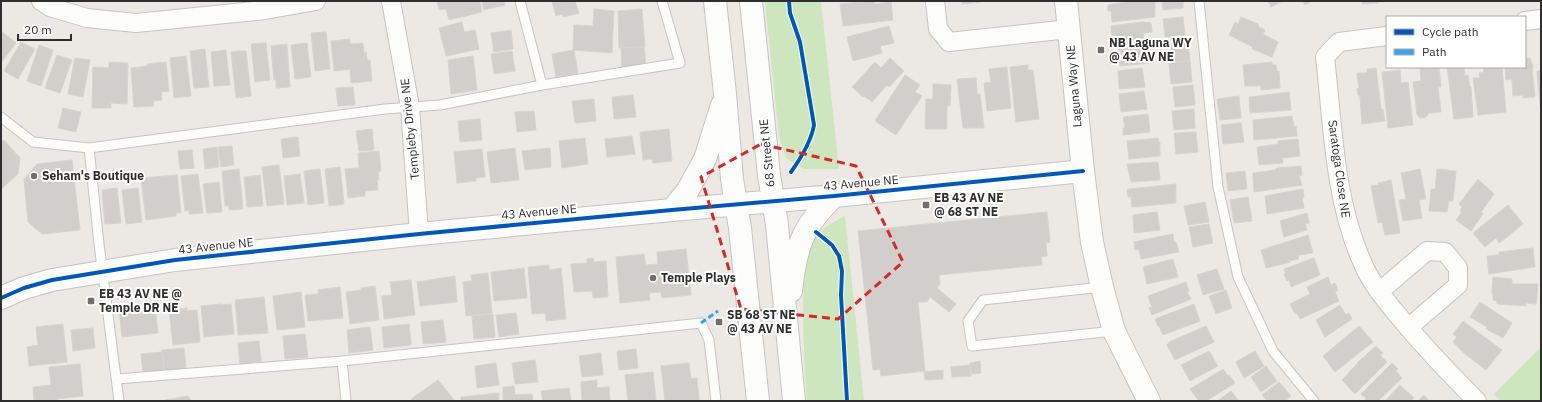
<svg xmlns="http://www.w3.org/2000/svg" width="1542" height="402" viewBox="0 0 1542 402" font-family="'IBM Plex Sans',sans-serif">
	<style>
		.green { fill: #cee6be }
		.building { fill: #d1cecb; stroke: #d7d4d0 }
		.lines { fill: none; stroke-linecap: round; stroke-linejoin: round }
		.lane-casing { stroke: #c5c4c5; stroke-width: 11 }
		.street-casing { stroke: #c5c4c5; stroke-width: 20 }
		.secondary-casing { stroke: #c5c4c5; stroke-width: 24 }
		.lane { stroke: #fcfcfb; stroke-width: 9 }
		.street { stroke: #fcfcfb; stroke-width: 18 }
		.secondary { stroke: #fcfcfb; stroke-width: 22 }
		.quiet { stroke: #3ea3eb; stroke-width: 3; stroke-dasharray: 6 3; stroke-linecap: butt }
		.cycleway-casing { stroke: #fff; stroke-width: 6 }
		.cycleway { stroke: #0057b8; stroke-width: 4 }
		.marked { fill: none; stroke: #d62828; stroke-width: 3; stroke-dasharray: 8 5; stroke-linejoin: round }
		.poi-dot { fill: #706f6e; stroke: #fff; stroke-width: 1.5 }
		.labels { text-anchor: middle; stroke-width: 4; stroke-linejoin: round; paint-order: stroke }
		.poi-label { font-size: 12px; font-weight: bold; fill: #2e2e2e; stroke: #fff; text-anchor: start }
		.street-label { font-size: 12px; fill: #2e2e2e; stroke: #fff }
	</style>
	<rect width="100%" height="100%" fill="#ece8e4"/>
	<!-- green -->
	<path class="green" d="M765,1h56l18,168h-35l-18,-11 -7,-22z
		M845,216l19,185h-57c-2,-30 -10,-136 5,-159 8,-13 19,-19 33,-26z
		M1541,347v54h-40l-7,-7z"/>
	<!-- building -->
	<path class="building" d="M437,1h43l2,11 -33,8 -3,-11 -7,1z
		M482,1h22l1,4 -21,5z
		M552,1h23l4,12 -16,4 -1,-3 -6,2z
		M874,1v3l17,-2 2,18 -50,6 -3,-22z
		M962,1h18v1l-18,2z
		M1132,1h23v16l-43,5 -1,-11h-3v-6z
		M1162,1h21v7l-20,2z
		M1268,1h15l-12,6z
		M1303,1h9l-7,4z
		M1362,1h20h-3v2l-17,1z
		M594,9l20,2 -2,42 -39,-3 1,-25 19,1z
		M642,9l3,38 -26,1 -1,-37z
		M1183,17l2,18 -20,2 -2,-18z
		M1241,17l17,7 1,3 6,3 -2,4 15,8 -6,15 -20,-8 1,-2 -24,-12 6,-13 3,2z
		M462,22l2,10 11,-2 4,19 -33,7 -7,-28z
		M1142,22l9,1 1,9 -9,1 1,8 -31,3 -2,-18z
		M889,26l5,17 -14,3 2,7 -29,8 -6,-24z
		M511,30l2,19 -19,3 -3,-19z
		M1,31l15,12 -15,20z
		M326,32l4,37 -15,2 -4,-38z
		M350,39v5l13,-1 1,10 2,-1 1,8h3l2,21 -21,2 -1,-14 -16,2 -3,-30z
		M21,42l14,7 -17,30 -14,-8z
		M1188,42l2,19 -18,1 -2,-19z
		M266,43l4,37 -15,2 -4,-38z
		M307,43l4,34 -16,2 -4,-34z
		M287,44l3,43 -14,1v-8h-2l-3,-34z
		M39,45l14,5 -12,36 -14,-5z
		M1147,45l1,3 2,2 -1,13 -29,3 -1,-18z
		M644,47l2,19 -24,2 -1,-20z
		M205,49l4,38 -15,1 -4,-37z
		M226,50l4,35 -16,1 -3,-34z
		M574,50l4,23 -22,4 -4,-23z
		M238,51h8l5,45 -15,2 -5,-46z
		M512,51l3,20 -21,3 -3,-20z
		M57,55l15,5 -12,33 -15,-5z
		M186,56l5,40 -17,2 -4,-40z
		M473,56l4,34 -26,4 -3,-34z
		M75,58l15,2 -7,37 -15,-3z
		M890,58l14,13 -15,16 -2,-2 -15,17 -8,-6 -1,1 -11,-10 23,-25 6,6z
		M1530,58l3,9 -1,2 3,28 -12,1v-3l-10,1 -1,-17 -6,1 -1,-13h20v-8z
		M1190,61l2,21 -21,2 -2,-21z
		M109,62l19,1 -1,41 -16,-1v5h-19l1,-41 16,1z
		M166,62l3,29 -8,1 1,8 -9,1 1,5 -20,1 -3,-39 17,-2 -1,-2z
		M1272,62v3h4l1,6h2l1,17 -19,2v-4h-16l-2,-21z
		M1028,65v5h5l6,49 -23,3 -6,-55z
		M1007,67l4,41 -24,3 -3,-28 7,-1 -2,-13z
		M1424,67v2l15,-2 2,20h-3l3,25 -12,1 -3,4 -6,1 -3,-3 -4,-33 8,-1 -1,-13z
		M1447,67h17l1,9 3,-1 2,13 1,-1 2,30 -19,2z
		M1483,67h19l4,45 -28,3 -5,-37h7l-1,-5 5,-1z
		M1142,68l3,19 -26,2 -1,-18z
		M1376,68l5,41h2l2,12 -23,3 -2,-28 -2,-1 -1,-6 2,-2 -2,-12 1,-2h9v-4z
		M1400,70l1,13 7,-1 5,43 -25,3 -6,-56z
		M1537,71h4v36h-1z
		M905,75l15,10 -5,7 7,4 -26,39 -21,-14z
		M976,78l1,16h3l4,34h-21l-6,-49z
		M933,84l18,1 -1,21h-3v23h-22l1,-30h7z
		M1193,85l2,20 -20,2 -2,-20z
		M353,87l2,18 -17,1 -2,-18z
		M1144,91l3,18 -26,3 -2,-18z
		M1289,92l2,18 -41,3 -1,-16z
		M633,95l3,22 -22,2 -2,-22z
		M1239,96l2,22 -21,2 -3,-21z
		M594,99l2,22 -21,2 -3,-22z
		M63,108l18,4 -5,20 -18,-4z
		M1194,109l1,19 -21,2 -2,-19z
		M534,111l2,19 -19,2 -2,-20z
		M1148,114l2,18 -27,3v-7h2l-2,-11z
		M1292,116l2,9 -2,2 4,-1 1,10 -43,4 -1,-20z
		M480,119l2,21 -22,2 -2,-21z
		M1241,123l3,19 -21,2 -2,-19z
		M372,129l2,21 -15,1 -3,-20z
		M669,129l3,32 -19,2 -1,-4 -9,1 -3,-28z
		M1196,132l2,20 -22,2 -2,-21z
		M632,136l3,18 -28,3 -2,-18z
		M298,137l2,19 -17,2 -2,-19z
		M585,138l3,26 -26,4 -3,-27z
		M1158,138l1,4h1v14l-31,3 -2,-18z
		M1298,139l2,17 -18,2 1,5 -24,2 -2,-18 21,-3v-3z
		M4,140l16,18 -2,16 -17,15v-47z
		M232,146l2,19 -13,2 -3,-20z
		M217,147l2,20 -14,2 -2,-20z
		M515,148l4,32 -28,3 -4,-31z
		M550,148l1,19 -26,3 -3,-19z
		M482,149l3,28 -9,1v3l-19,2 -3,-31z
		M192,150l2,18 -14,1 -2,-18z
		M379,151l2,20 -3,1 1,8h-2l1,10 -13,1v5l-17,2 -3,-29 14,-1 -1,-15z
		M72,160l8,70 -38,4 -14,-12 -4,-43 13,-15z
		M1158,162l2,18 -29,2 -4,-18z
		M279,165l5,39 -17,2 -5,-39z
		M1301,166l1,9 -3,1 3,9 -48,7 -1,-19 22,-3 2,-2z
		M340,167l4,37 -15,2 -4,-37z
		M239,169l4,40 -14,1v-4h-4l-3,-35z
		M320,169l4,34 -16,2 -4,-34z
		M1420,169l6,30 -7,1 3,18 -19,3 -4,-21 7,-1 -5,-26z
		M1437,169l19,2 -3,30h-4l-2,11 -18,-1 2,-22h4z
		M1245,171l2,18 -19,2 -2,-18z
		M198,174l5,39 -14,1v-4l-4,1 -4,-35z
		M300,174l4,29 -17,2 -3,-29z
		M177,175l4,38h-5v3l-30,4 -5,-42z
		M260,175l3,31 -16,1 -3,-30z
		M1478,179l16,15 -13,18 2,2 -12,17 -15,-11 6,-8 -2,-1 2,-4 -3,-3z
		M1391,180l9,53 -15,2 -3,-13 -4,1 -7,-37 8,-1 -1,-2z
		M219,182l3,30 -15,1 -4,-29z
		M1176,184v19l-44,4 -1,-10h-3l-1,-7 2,-1z
		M117,188l4,35 -16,1 -3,-34z
		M138,188l4,34 -16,2 -4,-34z
		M1303,189l1,8 -2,1 2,10 -37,6 -2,-18z
		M1248,197l4,24 -18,2 -4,-23z
		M1205,202l4,20 -21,3 -4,-19z
		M1508,205l15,19 -21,17 -3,2 -3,-5 -11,9 -12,-14z
		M1047,212l3,30 -4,1 1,13 -6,1 1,8 -103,10 1,9 -3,4 19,16 -7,8 -19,-15 -3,5h-9l7,69 -44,5 -1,-7 -7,1 -15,-139z
		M1157,212l3,18 -26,3 -1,-18z
		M1307,213l2,10 -4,1 2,6 -23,7 -4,-16z
		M1209,224l4,19 -20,4 -4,-20z
		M1173,234l1,9 2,-1 3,10 -38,7 -2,-9h-4l-1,-8z
		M1308,235l5,18 -14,2 -1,4 -8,2 1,1 -25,6 -5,-18z
		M1533,248l2,19 -46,7 -2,-18 12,-1v-3z
		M686,249l5,46 -29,3 -1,-6 -12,1 1,7 -30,3 -4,-46 28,-3 2,11 12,-1 -1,-12z
		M593,258l1,4 12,-1 2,36 -15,1 -1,-7 -18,1 -3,-28 16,-1v-4z
		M1314,258l6,17 -29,12 -2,-7 -2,1 -3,-7h2l-2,-5z
		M1173,259l5,18 -31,7 -4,-17z
		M549,265v5l12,-2 5,51 -20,2 -1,-8 -13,1 -4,-47z
		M524,268l3,30 -33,3 -3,-29z
		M1217,269l7,20 -21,6 -6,-20z
		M488,273l4,40 -26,3 -3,-34 9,-1 -1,-6z
		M455,276l2,26 -37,4 -3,-24z
		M1328,277l3,8 4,-2 3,7 -3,2 4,9 -39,18 -3,-6 -2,1 -5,-10 20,-10 -3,-7z
		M1493,277l19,2v5h26l-2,20 -10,-1v3l-29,-2v-3l-4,-1v-6h-1z
		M411,280l4,35 -31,4 -2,-23 10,-1 -2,-13z
		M1186,282l3,9 -2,1 4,7 -39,16 -3,-7 3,-1 -4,-11z
		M375,286l4,34 -29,4 -4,-32 15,-2v-2z
		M340,287l3,31 -35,3 -3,-26 13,-1v-4z
		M1226,290l6,18 -16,6 -7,-18z
		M301,292l4,35 -28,3 -4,-34z
		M264,297l4,36 -30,2 -3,-35z
		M1480,302l32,21 -9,15 -17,-9 1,-2 -17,-10z
		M221,304v1l10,-1 3,30 -30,3 -3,-31z
		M1194,304l6,17 -37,14 -4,-9h-1l-3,-7z
		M1340,305l6,10 3,-2 3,6 -27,18 -9,-17z
		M155,306l3,27 -36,4 -3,-27z
		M187,308v3l10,-1 3,32 -27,3 -4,-35z
		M516,313l3,21 -20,3 -3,-22z
		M493,314l2,23 -21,2 -2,-23z
		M443,320l3,22 -23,2 -2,-22z
		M1463,321l39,29 -16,20 -22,-17 -11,-11 4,-5 -4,-3z
		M63,324l4,38 -38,4 -2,-19 11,-2 -2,-18z
		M409,324l2,21 -27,3 -2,-21z
		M1206,326l8,16 -39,18 -8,-15 2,-3z
		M1359,326l14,16 -38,30 -12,-16z
		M370,327l3,23 -24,3 -2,-23z
		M93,328l2,20 -22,3 -2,-21z
		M305,334l3,23 -23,2 -2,-23z
		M259,341l2,20 -21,3 -2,-21z
		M1376,346l7,7 -3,2 7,7 -32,32 -13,-14 14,-15 2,-3z
		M184,348l2,21 -21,3 -3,-22z
		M636,349l2,19 -19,2 -2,-19z
		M1209,351l9,15 -28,15 -9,-16z
		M1255,351l9,15 -20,12 -8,-16z
		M162,352l2,20 -21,1 -2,-19z
		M601,353l2,22 -21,2 -3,-21z
		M535,360l3,22 -23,2 -3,-21z
		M980,361l1,12 -9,1 -2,-11z
		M496,363l3,22 -22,3 -2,-22z
		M689,363l2,16 6,-1 2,23h-34l-4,-35z
		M1392,363l6,6 -2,2 6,7 -24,23h-12l-1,-1 1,-2 -5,-4z
		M80,364l3,32 -26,3v2h-23l-1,-14 18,-2 -2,-18z
		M970,365l1,11 -19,1 -1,-10z
		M1266,366l11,15 -16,11 -10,-15z
		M1223,369l5,7 1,-1 6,8 -29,18h-7l-9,-12z
		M943,370v9l-18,1 -1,-8z
		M653,372l3,29h-28l-3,-26z
		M438,380l17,21h-43l-1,-2z
		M597,380v8l12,-1 1,14h-28l-1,-19z
		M1279,382l12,14 -6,5h-18l-5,-6z
		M1400,385l14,13 -3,3h-26z
		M514,386l1,9 17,-1 1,7h-30v-14z
		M569,388l2,13h-28l-2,-10z
		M1231,391l8,10h-22z
		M499,393v8h-38v-4z
		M1424,395l5,6h-11z
		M188,396l3,5 -26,-1z"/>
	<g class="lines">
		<!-- lane casing -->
		<g class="lane-casing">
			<path id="lane" d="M1199,1l19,186 20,90 35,74 41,50
				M542,85l138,-22 -18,-62
				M1,117l32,25 56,6 296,-39 55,-4 102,-20 -22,-84
				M89,148l10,96 20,157
				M1102,287l-119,13 -15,21 4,25 142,-15
				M117,379l225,-18
				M346,401l-4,-40 359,-38 8,17 7,61"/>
		</g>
		<!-- street casing -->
		<g class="street-casing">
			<path id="street" d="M41,1l9,6 37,11 49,5 129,-13 51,-9
				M391,1l19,106 9,127
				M935,1l3,28 11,13 120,-13
				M1525,21l16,-2
				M1387,36l-48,6 -14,15c8,69 9,143 38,207 8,19 21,35 34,50 25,31 52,59 80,87
				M1379,292l48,-41 18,1 13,16v17l-50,43"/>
		</g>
		<!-- secondary casing -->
		<g class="secondary-casing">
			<path id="secondary" d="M715,1l10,93 7,85 8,49 18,173
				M751,1l18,174 8,50 17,176
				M1066,1l17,170 9,71 10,45 12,44 35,70
				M672,210l16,-20 17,-31 17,-54
				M791,291c5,-44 10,-63 43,-95
				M1,298l23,-10 28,-8 123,-20 244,-26 253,-24 162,-14 249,-25"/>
		</g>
		<!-- lane -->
		<use href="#lane" class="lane"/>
		<!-- street -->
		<use href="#street" class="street"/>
		<!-- secondary -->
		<use href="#secondary" class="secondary"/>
		<!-- quiet -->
		<path class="quiet" d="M701,323l17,-12"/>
		<!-- cycleway casing -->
		<g class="cycleway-casing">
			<path id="cycleway" d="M789,1l1,12 10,29 14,83c-3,17 -13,33 -23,47
				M816,232l16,13 7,11 3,15 -1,24 6,106
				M1,298l23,-10 28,-8 123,-20 244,-26 253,-24 162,-14 249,-25"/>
		</g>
		<!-- cycleway -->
		<use href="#cycleway" class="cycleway"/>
	</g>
	<!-- marked area -->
	<path class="marked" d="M761,144l95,22 47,96 -65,57 -97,-10 -40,-132z"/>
	<!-- markers -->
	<g class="poi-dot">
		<rect x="1097" y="46" width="8" height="8" rx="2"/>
		<circle cx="34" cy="176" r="4"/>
		<rect x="922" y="201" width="8" height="8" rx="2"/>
		<circle cx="653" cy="278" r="4"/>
		<rect x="87" y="297" width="8" height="8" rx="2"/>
		<rect x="715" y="318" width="8" height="8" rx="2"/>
	</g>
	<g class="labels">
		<!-- poi labels -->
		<g class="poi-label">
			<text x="1109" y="47">NB Laguna WY<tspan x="1109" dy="14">@ 43 AV NE</tspan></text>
			<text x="42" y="180">Seham's Boutique</text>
			<text x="934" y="202">EB 43 AV NE<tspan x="934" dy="14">@ 68 ST NE</tspan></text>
			<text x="661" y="282">Temple Plays</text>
			<text x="99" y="298">EB 43 AV NE @<tspan x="99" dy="14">Temple DR NE</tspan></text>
			<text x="727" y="319">SB 68 ST NE<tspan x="727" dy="14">@ 43 AV NE</tspan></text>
		</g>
		<!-- street labels -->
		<g class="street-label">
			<text transform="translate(1074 86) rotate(-95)" y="4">Laguna Way NE</text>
			<text transform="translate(410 129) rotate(-96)" y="4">Templeby Drive NE</text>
			<text transform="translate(767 153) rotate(-96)" y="4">68 Street NE</text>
			<text transform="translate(1339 169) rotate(82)" y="4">Saratoga Close NE</text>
			<text transform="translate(861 183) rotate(-5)" y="4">43 Avenue NE</text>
			<text transform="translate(539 212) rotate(-5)" y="4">43 Avenue NE</text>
			<text transform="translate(216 246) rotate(-6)" y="4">43 Avenue NE</text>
		</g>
	</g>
	<!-- border -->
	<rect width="1542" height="402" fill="none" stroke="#2e2e2e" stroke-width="4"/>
	<!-- legend -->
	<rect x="1386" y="16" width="140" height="52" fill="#ffffff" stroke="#ababab"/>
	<rect x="1394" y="29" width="20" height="6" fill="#0057b8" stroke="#ababab"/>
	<text x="1422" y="36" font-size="12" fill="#2e2e2e">Cycle path</text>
	<rect x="1394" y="49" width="20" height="6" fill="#3ea3eb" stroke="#ababab"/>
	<text x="1422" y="56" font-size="12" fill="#2e2e2e">Path</text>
	<!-- scale -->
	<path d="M18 34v6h53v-6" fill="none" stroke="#2e2e2e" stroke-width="2"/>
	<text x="24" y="34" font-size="12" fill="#2e2e2e" stroke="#ffffff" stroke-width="3" paint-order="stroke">20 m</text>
</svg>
